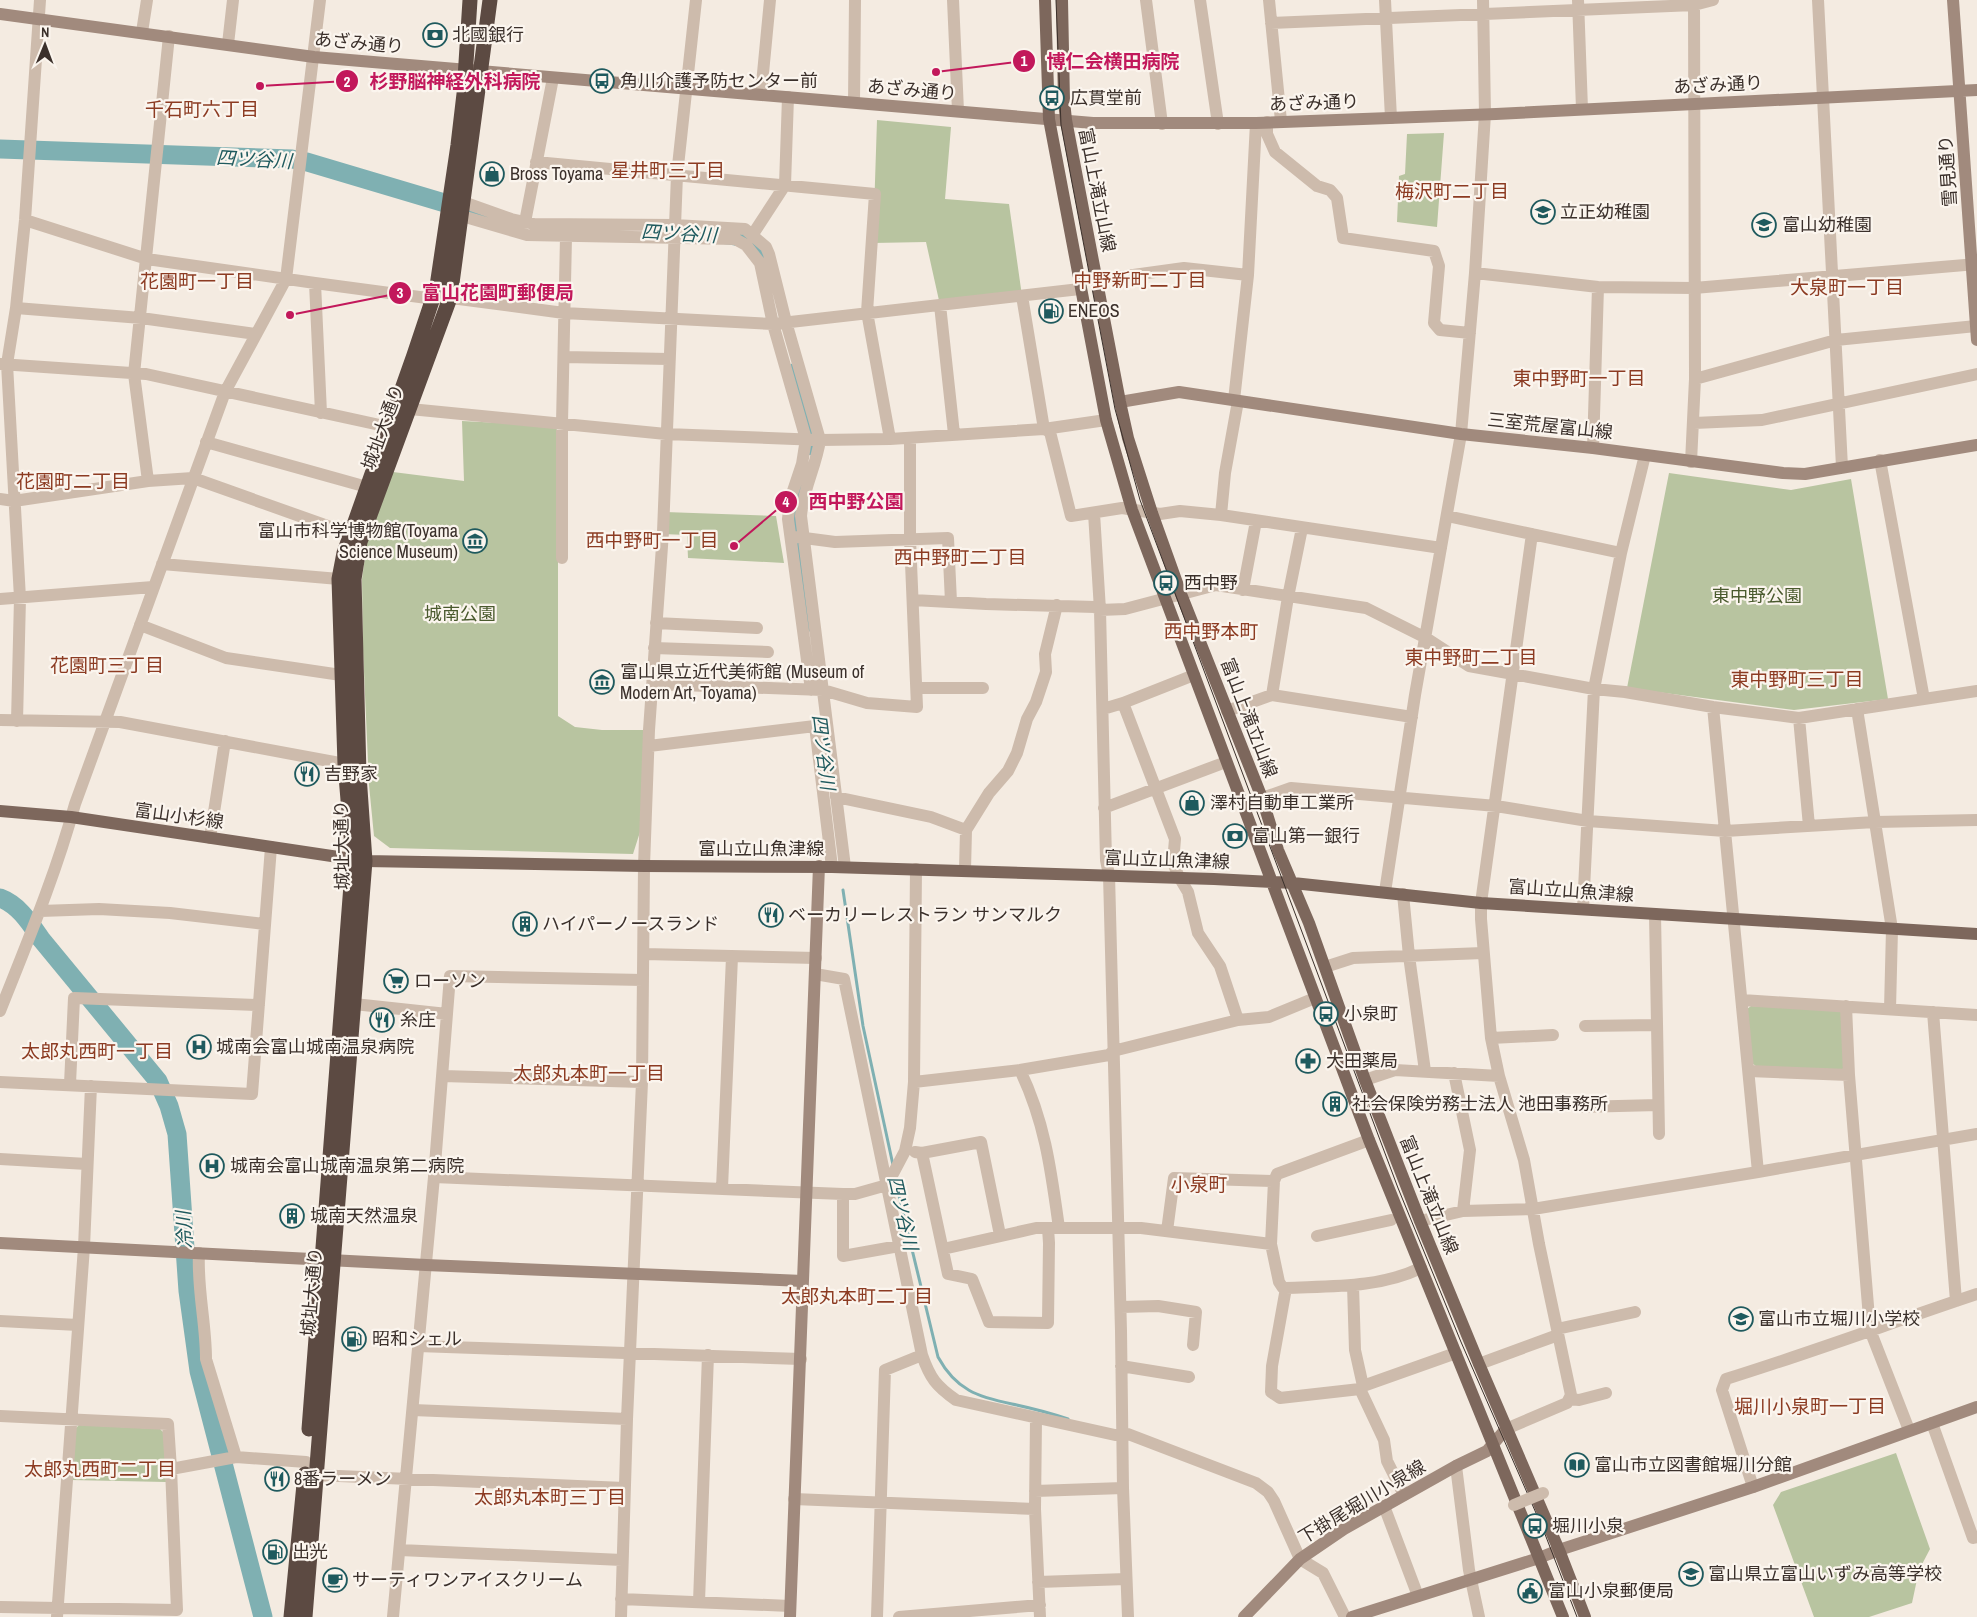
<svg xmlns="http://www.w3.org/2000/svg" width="1977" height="1617" viewBox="0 0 1977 1617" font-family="'Archivo Narrow','Noto Sans JP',sans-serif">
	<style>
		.green { fill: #b8c4a0 }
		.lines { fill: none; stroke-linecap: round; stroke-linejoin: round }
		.stream { stroke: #7fb0b2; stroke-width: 3 }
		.river { stroke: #7fb0b2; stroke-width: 19 }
		.street { stroke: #cdbbac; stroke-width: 12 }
		.secondary { stroke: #a18a7d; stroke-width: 12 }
		.primary { stroke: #7d675c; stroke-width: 12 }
		.highway { stroke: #5c4a42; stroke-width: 15 }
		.tram { stroke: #3b302b; stroke-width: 1 }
		.street-bridge { stroke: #cdbbac; stroke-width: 12 }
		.labels { text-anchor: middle; stroke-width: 4.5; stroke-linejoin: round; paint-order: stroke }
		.poi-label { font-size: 18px; fill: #3b302b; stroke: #fbf5ee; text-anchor: start }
		.street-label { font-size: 18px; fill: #3b302b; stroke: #fbf5ee }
		.park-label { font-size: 18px; fill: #4a5a2e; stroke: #fbf5ee }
		.neighbourhood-label { font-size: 19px; fill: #8c3b22; stroke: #fbf5ee }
		.water-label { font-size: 19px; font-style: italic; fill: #1f5a5e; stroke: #fbf5ee }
		.leader { fill: none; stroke: #c2185b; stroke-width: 2 }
		.callout-dot { fill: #c2185b; stroke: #fbf5ee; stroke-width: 2 }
		.mark-label { font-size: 15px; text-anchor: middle; font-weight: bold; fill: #fff }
		.callout-label { font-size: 19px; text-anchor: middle; font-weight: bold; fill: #c2185b; stroke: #fbf5ee; stroke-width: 4.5; stroke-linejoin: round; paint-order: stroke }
	</style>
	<rect width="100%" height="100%" fill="#f4ebe1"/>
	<!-- green -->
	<path class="green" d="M877,120l74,7 -6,72 64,5 13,92 -82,9 -14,-63 -53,1z
		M1444,133l-7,94 -40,-5 2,-46 6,-2 2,-40z
		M462,421l93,5 3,6v284l17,11 27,3h47l-2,80 -14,44 -243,-6 -16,-12 -5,-51 -6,-136 -1,-70 5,-36 26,-71 71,9z
		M1669,473l122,17 60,-11 37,220 -94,11 -167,-22z
		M665,512l111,4 8,47 -96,-5 -1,-23 -25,-1z
		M1751,1006l90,5 4,57 -3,4 -85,-5 -5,-4 -5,-54z
		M79,1425l81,4 4,4 2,49 -95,-2 4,-51z
		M1896,1453l34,96 -11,21 -7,33 -43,14h-55l-41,-112 8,-13z"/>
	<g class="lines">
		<!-- stream -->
		<path class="stream" d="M843,890l20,136 30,139
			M895,1179l43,178c18,33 40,40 74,47 19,4 38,9 56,15"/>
		<!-- river -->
		<path class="river" d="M0,149l292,10 15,3 188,56
			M718,234c39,2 43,12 51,48
			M794,373l13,47 5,26
			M798,490l-4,31 15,101
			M0,898c19,7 30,25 41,41l117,142 11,25 8,28 11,157 11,80 64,246"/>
		<!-- street -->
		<path class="street" d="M953,0l5,111
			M1146,0l16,124
			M1200,0l18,124
			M1269,0l12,121
			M1385,0l6,118
			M1578,0l4,109
			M1818,0l24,467
			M1271,23l423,-18 19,-5
			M142,32l5,-32
			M228,44l5,-44
			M761,94l9,-94
			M854,102l1,-102
			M1267,122v12l8,18 42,34 13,4 7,8 6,40 91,13 5,15 -5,57 6,7 30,3
			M536,162l339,32 -8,118 23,127
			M463,202l48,17 23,5 140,1 71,4 21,18 3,7 17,68 34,118c-4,27 -17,49 -19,76l44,351
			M462,216l65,19 208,4 11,6 14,18 13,61 33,115 -4,25 -12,36 -2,19 23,171
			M25,220l122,39 168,24 112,15 32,1 105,14 209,11 307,-35
			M525,222l28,-144
			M753,234l32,-49 3,-88
			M1475,273l123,14 96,1 283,-24
			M1097,280l87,-12 64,7
			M315,283l6,130
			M1022,296l22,133 6,3 21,84 51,-8 38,6 20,-3 41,4 220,33
			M940,305l14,129
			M16,308l125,10 115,16
			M564,357l105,2
			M0,364l146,10 243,53
			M1695,379l141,-39 140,-14
			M1234,400l14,-125 8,-152
			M410,409l256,25 154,6 70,-1 154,-10 62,-9
			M1694,423l68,-3 215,-46
			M206,442l161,45
			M1593,448l5,-161
			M1880,460l44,239
			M1691,462l4,-83 -1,-379
			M148,481l-14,-107 35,-338
			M0,499l14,2 134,-20 45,-3 157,56
			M1094,513l6,97 6,250 3,15 12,456 2,157 5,129
			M1221,515l4,-42 13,-72
			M1447,516l174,37
			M797,537l38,5 113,-4 3,64
			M562,558v-135l4,-186
			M162,564l177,15
			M1243,590l13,-69
			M0,599l153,-12
			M913,600l73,4 109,3 5,3 25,-1 91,-24 150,23 60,30 43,28 125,23 31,3 88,15 86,11 178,-27
			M656,623l101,5
			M140,625l86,33 115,17
			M654,648l114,4
			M652,684l171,6 44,13 50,4 -7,-168v-101
			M917,688h66
			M1272,695l16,-98 14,-69
			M1713,707l45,465
			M1103,709l20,-6 71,-28
			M1857,709l35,220 -2,80
			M1227,711l45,-16 140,22
			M1799,718l10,108
			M0,720l120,2 225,42
			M17,721l3,-123 -13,-234 9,-56 9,-88 15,-220
			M649,746l166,-20 17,141
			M836,797l95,20 35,13
			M1262,798l29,-10 205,18 92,15 137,10 150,-9 102,-2
			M1104,808l122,-46
			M210,838l15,-97
			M965,870l1,-40 23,-37 19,-22 9,-18 10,-34 9,-17 10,-30 -1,-18 12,-49
			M1385,892l30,-197 46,-261 14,-161 10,-159 -2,-114
			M1403,894l6,62 16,115
			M1583,909l11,-220 27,-136 24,-98
			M40,911l59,-2 71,4 94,11
			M1655,914l4,220
			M644,954l172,4
			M1325,967l28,-9 130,-5
			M815,974l29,5 78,376c8,23 14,31 34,45l159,35 13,-1 128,49 12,9 6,9 26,58 23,14 22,44
			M1742,1000l235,15
			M354,1004l93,10
			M1846,1006l3,69 21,255 39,100
			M0,1011c27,-68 56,-137 75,-207l150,-412 61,-113 34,-279
			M1933,1012l23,289
			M1238,1020l31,-3 46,-19
			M1585,1026l72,-1
			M1491,1038l62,-3
			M1020,1070c25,52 31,100 39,158
			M1749,1071l100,4
			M1454,1073l16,77 -7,61
			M443,1076l199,6
			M1365,1080l30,-10 104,6
			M0,1082l252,12 19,-247
			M914,1082l106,-12 89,-15 4,-4 125,-31 -18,-54 -22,-33 -10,-41 -9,-15 -6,-14 2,-24 -52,-136
			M70,1084l4,-86 185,7
			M1579,1107l79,-2
			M1369,1140l-92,34 -3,7 -3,63 8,38 4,6h3c46,-2 93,0 135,-20
			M915,1152l7,1 59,-11 19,93
			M922,1153l26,121 24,5 17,43 59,1 1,-80 -1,-15
			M0,1159l87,5
			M434,1177l409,17h12l32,-9 18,-34 5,-23 4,-46 2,-213
			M722,1188l10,-231
			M843,1194v62l56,-10
			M1420,1221l43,-10 70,-2 225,-37 219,-38
			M1167,1231l7,-53 100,3
			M1317,1236l74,-16
			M943,1249l93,-21h105l130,16
			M199,1253c-2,36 7,70 7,106l30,98
			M1353,1285l2,65 8,36
			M1286,1288l-14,78 -1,26 9,6 80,-9 3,-3 93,-33
			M1121,1307l37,-1 38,6 -3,33
			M0,1321l78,4
			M1557,1329l78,-17
			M418,1346l383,13
			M1479,1364l79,-29
			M1121,1366l68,11
			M1360,1389l24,51 3,21 17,34
			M1569,1399l10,1 27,-7
			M413,1410l214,9
			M0,1416l168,8 3,45
			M1036,1419l-1,90 5,108
			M1932,1423l41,115 4,-1
			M1506,1429l61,-26 4,-8 -32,-151 -15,-84 -25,-84 -8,-38 -10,-119v-16l51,-369
			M1456,1466l13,104 10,47
			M315,1475l309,13
			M1753,1487l-31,-97 4,-11c84,-26 167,-57 251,-85
			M1035,1491l88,-3
			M794,1499l241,10
			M1384,1506l34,90
			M400,1550l222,10
			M1038,1582l88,-3
			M621,1599l169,7
			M699,1602l9,-247
			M0,1607l177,3 -6,-141 65,-12 70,5
			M57,1617l27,-370 7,-161
			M393,1617l41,-440 16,-201 193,4
			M621,1617l6,-198 15,-337 2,-216 5,-136 14,-198 14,-357 19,-175
			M877,1617l8,-247 37,-15
			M899,1617l141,-12"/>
		<!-- secondary -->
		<path class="secondary" d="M1953,0l24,340
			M0,14l314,43 779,66h163l240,-9 481,-24
			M1120,402l59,-10 282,42 132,14 190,25 22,1 172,-29
			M0,1243l426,22 377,16
			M790,1617l29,-751
			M1244,1617l56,-58 44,-30 112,-63 31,-15 19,-22
			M1352,1617l187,-59 20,-8 194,-63 224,-80"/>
		<!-- primary -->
		<path class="primary" d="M1045,0l4,119 57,301 26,90 237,630 194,477
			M1062,0l2,101 2,19 54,282 8,36 24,75 29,81 81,204 16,52 31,73 56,157 55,141 59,143 80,186 26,67
			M0,811l71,6 294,44 279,5 188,1 382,12 79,4 188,20 496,31"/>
		<!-- highway -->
		<path class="highway" d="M309,1429l44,-570 -8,-95 -6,-185 5,-26 70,-198 23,-69 21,-141 6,-51 6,-94
			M291,1617l14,-143
			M305,1617l60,-756 -6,-86 -5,-196 6,-37 90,-244 40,-298"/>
		<!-- tram -->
		<path class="tram" d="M1056,0l5,125 54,284 25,91 258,688 63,154 82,187 34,88"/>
		<!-- street-bridge -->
		<path class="street-bridge" d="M1514,1505l29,-12"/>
	</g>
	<!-- icons -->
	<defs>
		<g id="bank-ring" transform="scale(1.25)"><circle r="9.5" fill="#fbf5ee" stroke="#1f5a5e" stroke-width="1.5"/><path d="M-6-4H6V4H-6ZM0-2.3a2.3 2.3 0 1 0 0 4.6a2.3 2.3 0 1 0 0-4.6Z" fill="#1f5a5e"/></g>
		<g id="bus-ring" transform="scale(1.25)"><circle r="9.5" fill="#fbf5ee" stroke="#1f5a5e" stroke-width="1.5"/><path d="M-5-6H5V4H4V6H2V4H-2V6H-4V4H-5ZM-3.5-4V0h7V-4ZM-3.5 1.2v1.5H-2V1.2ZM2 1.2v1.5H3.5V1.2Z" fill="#1f5a5e"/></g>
		<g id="shop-ring" transform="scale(1.25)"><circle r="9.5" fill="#fbf5ee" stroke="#1f5a5e" stroke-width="1.5"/><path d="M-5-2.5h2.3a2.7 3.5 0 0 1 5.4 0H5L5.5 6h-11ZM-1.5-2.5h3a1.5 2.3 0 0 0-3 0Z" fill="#1f5a5e"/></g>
		<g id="school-ring" transform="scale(1.25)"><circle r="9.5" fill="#fbf5ee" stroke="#1f5a5e" stroke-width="1.5"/><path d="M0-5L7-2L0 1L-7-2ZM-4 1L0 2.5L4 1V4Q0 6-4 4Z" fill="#1f5a5e"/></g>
		<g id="fuel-ring" transform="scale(1.25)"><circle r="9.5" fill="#fbf5ee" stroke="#1f5a5e" stroke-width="1.5"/><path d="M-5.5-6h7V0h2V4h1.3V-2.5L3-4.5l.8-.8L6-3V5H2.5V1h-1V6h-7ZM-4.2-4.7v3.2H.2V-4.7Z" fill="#1f5a5e"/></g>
		<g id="museum-ring" transform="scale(1.25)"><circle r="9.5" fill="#fbf5ee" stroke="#1f5a5e" stroke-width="1.5"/><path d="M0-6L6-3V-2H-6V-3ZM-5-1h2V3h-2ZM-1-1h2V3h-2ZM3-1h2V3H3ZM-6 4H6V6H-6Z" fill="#1f5a5e"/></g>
		<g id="restaurant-ring" transform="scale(1.25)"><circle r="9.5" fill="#fbf5ee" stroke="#1f5a5e" stroke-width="1.5"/><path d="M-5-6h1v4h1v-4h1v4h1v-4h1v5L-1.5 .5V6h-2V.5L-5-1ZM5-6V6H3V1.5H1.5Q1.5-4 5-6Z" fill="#1f5a5e"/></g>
		<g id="building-ring" transform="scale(1.25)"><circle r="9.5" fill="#fbf5ee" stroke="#1f5a5e" stroke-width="1.5"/><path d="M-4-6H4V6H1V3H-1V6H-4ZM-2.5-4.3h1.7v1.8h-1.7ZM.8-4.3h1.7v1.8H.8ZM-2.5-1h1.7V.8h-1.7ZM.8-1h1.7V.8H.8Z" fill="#1f5a5e"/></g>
		<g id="supermarket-ring" transform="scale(1.25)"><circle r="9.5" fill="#fbf5ee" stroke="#1f5a5e" stroke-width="1.5"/><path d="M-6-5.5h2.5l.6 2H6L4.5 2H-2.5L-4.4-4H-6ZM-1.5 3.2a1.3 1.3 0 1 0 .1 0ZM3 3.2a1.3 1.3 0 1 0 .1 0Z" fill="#1f5a5e"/></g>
		<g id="hospital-ring" transform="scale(1.25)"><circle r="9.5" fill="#fbf5ee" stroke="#1f5a5e" stroke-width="1.5"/><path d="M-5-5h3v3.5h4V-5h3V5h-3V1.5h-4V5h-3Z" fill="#1f5a5e"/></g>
		<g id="pharmacy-ring" transform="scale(1.25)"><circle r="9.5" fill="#fbf5ee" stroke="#1f5a5e" stroke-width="1.5"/><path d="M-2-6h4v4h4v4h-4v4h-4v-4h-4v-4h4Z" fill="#1f5a5e"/></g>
		<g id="library-ring" transform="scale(1.25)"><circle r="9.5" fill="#fbf5ee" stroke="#1f5a5e" stroke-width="1.5"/><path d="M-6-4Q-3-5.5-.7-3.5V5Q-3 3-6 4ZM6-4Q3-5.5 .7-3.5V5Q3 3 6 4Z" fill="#1f5a5e"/></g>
		<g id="cafe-ring" transform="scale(1.25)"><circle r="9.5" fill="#fbf5ee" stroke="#1f5a5e" stroke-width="1.5"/><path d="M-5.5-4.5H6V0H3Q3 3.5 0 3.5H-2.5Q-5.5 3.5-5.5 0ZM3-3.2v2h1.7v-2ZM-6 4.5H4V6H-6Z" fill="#1f5a5e"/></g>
		<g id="civic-ring" transform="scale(1.25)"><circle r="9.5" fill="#fbf5ee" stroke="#1f5a5e" stroke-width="1.5"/><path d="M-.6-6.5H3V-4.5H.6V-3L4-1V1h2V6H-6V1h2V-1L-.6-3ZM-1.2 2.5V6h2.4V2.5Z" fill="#1f5a5e"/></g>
	</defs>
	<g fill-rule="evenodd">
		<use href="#bank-ring" x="435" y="35"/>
		<use href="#bus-ring" x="602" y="81"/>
		<use href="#bus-ring" x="1052" y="98"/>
		<use href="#shop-ring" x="492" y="174"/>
		<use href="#school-ring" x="1543" y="212"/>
		<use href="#school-ring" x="1764" y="225"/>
		<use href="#fuel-ring" x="1051" y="311"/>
		<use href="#museum-ring" x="475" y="541"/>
		<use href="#bus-ring" x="1166" y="583"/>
		<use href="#museum-ring" x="602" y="682"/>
		<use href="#restaurant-ring" x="307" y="774"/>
		<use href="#shop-ring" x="1192" y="803"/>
		<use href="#bank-ring" x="1235" y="836"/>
		<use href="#restaurant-ring" x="771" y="915"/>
		<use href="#building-ring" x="525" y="924"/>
		<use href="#supermarket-ring" x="396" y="981"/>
		<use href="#bus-ring" x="1326" y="1014"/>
		<use href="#restaurant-ring" x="382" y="1020"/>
		<use href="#hospital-ring" x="199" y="1047"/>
		<use href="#pharmacy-ring" x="1308" y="1061"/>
		<use href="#building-ring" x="1335" y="1104"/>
		<use href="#hospital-ring" x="212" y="1166"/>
		<use href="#building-ring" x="292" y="1216"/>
		<use href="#school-ring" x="1741" y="1319"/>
		<use href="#fuel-ring" x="354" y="1339"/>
		<use href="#library-ring" x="1577" y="1465"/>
		<use href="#restaurant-ring" x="277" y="1479"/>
		<use href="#bus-ring" x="1535" y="1526"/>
		<use href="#fuel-ring" x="275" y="1552"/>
		<use href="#school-ring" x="1691" y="1574"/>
		<use href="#cafe-ring" x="335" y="1580"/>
		<use href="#civic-ring" x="1530" y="1591"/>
	</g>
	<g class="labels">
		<!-- poi labels -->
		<g class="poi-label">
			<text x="452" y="41">北國銀行</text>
			<text x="620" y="87">角川介護予防センター前</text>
			<text x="1070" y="104">広貫堂前</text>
			<text x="510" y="180">Bross Toyama</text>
			<text x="1560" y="218">立正幼稚園</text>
			<text x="1782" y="231">富山幼稚園</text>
			<text x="1068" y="317">ENEOS</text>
			<text x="458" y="537" text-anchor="end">富山市科学博物館(Toyama<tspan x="458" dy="21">Science Museum)</tspan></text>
			<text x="1184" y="589">西中野</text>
			<text x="620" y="678">富山県立近代美術館 (Museum of<tspan x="620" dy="21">Modern Art, Toyama)</tspan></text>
			<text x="324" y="780">吉野家</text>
			<text x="1210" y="809">澤村自動車工業所</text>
			<text x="1252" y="842">富山第一銀行</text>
			<text x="788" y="921">ベーカリーレストラン サンマルク</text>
			<text x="542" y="930">ハイパーノースランド</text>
			<text x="414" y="987">ローソン</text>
			<text x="1344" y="1020">小泉町</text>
			<text x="400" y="1026">糸庄</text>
			<text x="216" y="1053">城南会富山城南温泉病院</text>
			<text x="1326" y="1067">大田薬局</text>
			<text x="1352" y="1110">社会保険労務士法人 池田事務所</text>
			<text x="230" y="1172">城南会富山城南温泉第二病院</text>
			<text x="310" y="1222">城南天然温泉</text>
			<text x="1758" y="1325">富山市立堀川小学校</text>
			<text x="372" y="1345">昭和シェル</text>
			<text x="1594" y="1471">富山市立図書館堀川分館</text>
			<text x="294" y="1485">8番ラーメン</text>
			<text x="1552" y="1532">堀川小泉</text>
			<text x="292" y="1558">出光</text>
			<text x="1708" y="1580">富山県立富山いずみ高等学校</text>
			<text x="352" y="1586">サーティワンアイスクリーム</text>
			<text x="1548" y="1597">富山小泉郵便局</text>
		</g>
		<!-- street labels -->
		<g class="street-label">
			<text transform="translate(359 43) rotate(5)" y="6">あざみ通り</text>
			<text transform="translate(1718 85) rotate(-3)" y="6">あざみ通り</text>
			<text transform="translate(912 90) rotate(5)" y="6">あざみ通り</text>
			<text transform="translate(1314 103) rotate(-2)" y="6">あざみ通り</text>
			<text transform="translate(1948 171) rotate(-94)" y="6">雪見通り</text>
			<text transform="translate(1097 190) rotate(79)" y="6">富山上滝立山線</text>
			<text transform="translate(1550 426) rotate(6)" y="6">三室荒屋富山線</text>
			<text transform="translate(383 427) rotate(-70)" y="6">城址大通り</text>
			<text transform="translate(1249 718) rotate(69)" y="6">富山上滝立山線</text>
			<text transform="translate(179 816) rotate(8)" y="6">富山小杉線</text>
			<text transform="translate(342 845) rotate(-91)" y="6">城址大通り</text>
			<text x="761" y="855">富山立山魚津線</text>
			<text transform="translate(1167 860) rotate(2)" y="6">富山立山魚津線</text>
			<text transform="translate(1571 891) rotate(4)" y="6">富山立山魚津線</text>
			<text transform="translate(1429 1195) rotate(68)" y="6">富山上滝立山線</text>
			<text transform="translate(312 1292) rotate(-85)" y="6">城址大通り</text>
			<text transform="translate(1362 1502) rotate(-31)" y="6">下掛尾堀川小泉線</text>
		</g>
		<!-- park labels -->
		<g class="park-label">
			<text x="1757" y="602">東中野公園</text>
			<text x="460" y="620">城南公園</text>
		</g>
		<!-- neighbourhood labels -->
		<g class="neighbourhood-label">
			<text x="202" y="116">千石町六丁目</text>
			<text x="668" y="177">星井町三丁目</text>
			<text x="1452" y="198">梅沢町二丁目</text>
			<text x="1140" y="287">中野新町二丁目</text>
			<text x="197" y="288">花園町一丁目</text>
			<text x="1847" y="294">大泉町一丁目</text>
			<text x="1579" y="385">東中野町一丁目</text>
			<text x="73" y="488">花園町二丁目</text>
			<text x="652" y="547">西中野町一丁目</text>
			<text x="960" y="564">西中野町二丁目</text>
			<text x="1211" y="638">西中野本町</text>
			<text x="1471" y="664">東中野町二丁目</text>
			<text x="107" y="672">花園町三丁目</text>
			<text x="1797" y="686">東中野町三丁目</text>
			<text x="97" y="1058">太郎丸西町一丁目</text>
			<text x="589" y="1080">太郎丸本町一丁目</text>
			<text x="1199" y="1191">小泉町</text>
			<text x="857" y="1303">太郎丸本町二丁目</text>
			<text x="1810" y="1413">堀川小泉町一丁目</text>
			<text x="100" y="1476">太郎丸西町二丁目</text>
			<text x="550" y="1504">太郎丸本町三丁目</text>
		</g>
		<!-- water labels -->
		<g class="water-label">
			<text transform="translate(254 159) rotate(3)" y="7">四ツ谷川</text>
			<text transform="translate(679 233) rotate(3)" y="7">四ツ谷川</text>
			<text transform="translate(824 752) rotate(83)" y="7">四ツ谷川</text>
			<text transform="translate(903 1213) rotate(77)" y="7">四ツ谷川</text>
			<text transform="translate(184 1230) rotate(-94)" y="7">冷川</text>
		</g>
	</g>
	<!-- callouts -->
	<path class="leader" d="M936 72L1024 61M260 86L347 81M290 315L400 293M734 546L786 502"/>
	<g class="callout-dot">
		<circle cx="936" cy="72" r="5"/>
		<circle cx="260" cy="86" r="5"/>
		<circle cx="290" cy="315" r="5"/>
		<circle cx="734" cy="546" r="5"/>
		<circle cx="1024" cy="61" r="12"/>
		<circle cx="347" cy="81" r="12"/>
		<circle cx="400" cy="293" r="12"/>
		<circle cx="786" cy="502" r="12"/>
	</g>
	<g class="mark-label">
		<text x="1024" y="66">1</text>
		<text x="347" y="87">2</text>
		<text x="400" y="298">3</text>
		<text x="786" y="507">4</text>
	</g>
	<g class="callout-label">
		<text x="1113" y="68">博仁会横田病院</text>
		<text x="455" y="88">杉野脳神経外科病院</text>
		<text x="498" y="299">富山花園町郵便局</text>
		<text x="856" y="508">西中野公園</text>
	</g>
	<!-- north arrow -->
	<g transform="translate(45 45) rotate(1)" stroke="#fbf5ee" stroke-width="4" paint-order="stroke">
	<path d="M0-4L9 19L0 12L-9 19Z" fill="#3b302b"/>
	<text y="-8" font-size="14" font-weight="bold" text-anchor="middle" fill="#3b302b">N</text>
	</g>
</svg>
